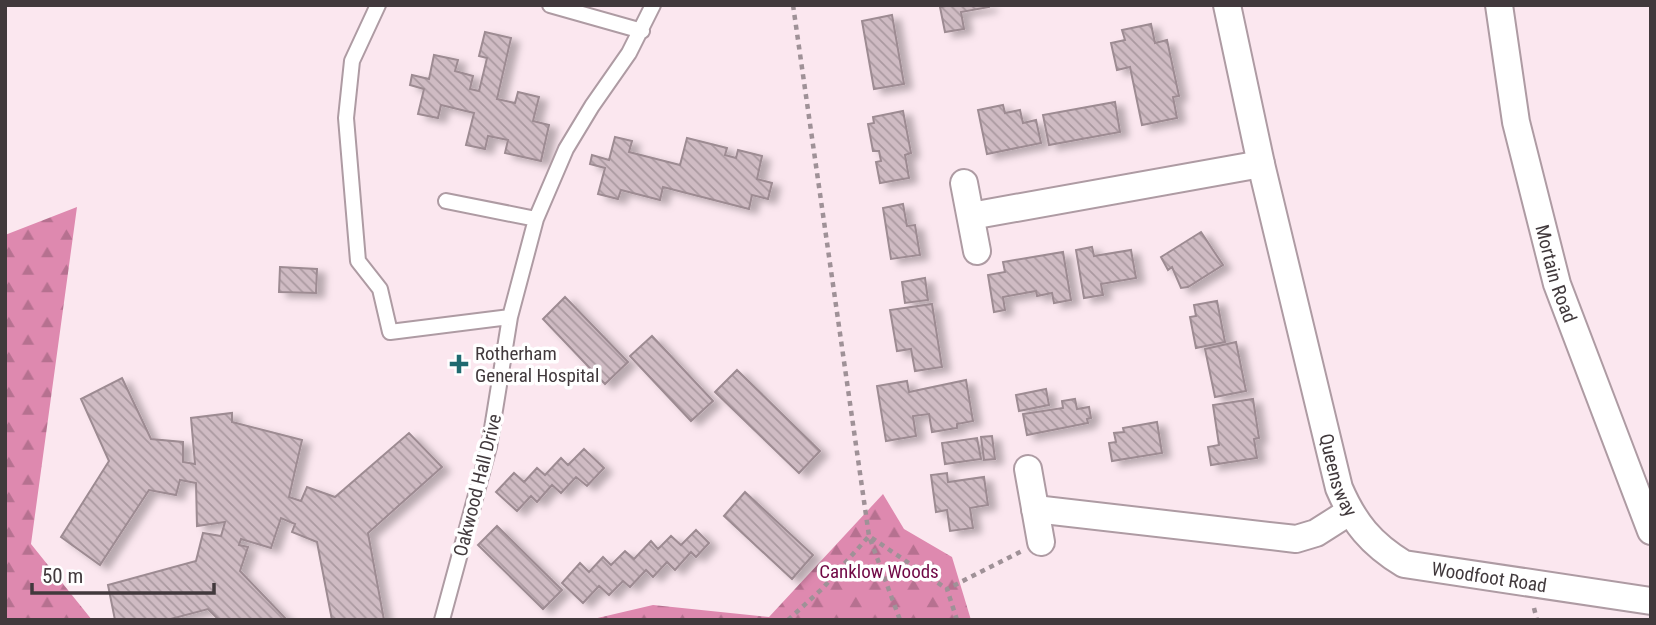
<svg xmlns="http://www.w3.org/2000/svg" width="1656" height="625" viewBox="0 0 1656 625" font-family="'Roboto Condensed',sans-serif">
	<style>
		.forest { fill: url(#forest-firs) }
		.building { fill: url(#building-back-hatch); stroke: #9d8b92; stroke-width: 2; filter: url(#shadow) }
		.lines { fill: none; stroke-linecap: round; stroke-linejoin: round }
		.lane-casing { stroke: #ae9ba3; stroke-width: 18 }
		.street-casing { stroke: #ae9ba3; stroke-width: 30 }
		.path { stroke: #9f9197; stroke-width: 4.5; stroke-dasharray: 5 5; stroke-linecap: butt }
		.lane { stroke: #fff; stroke-width: 14 }
		.street { stroke: #fff; stroke-width: 26 }
		.poi-dot { fill: #1e6a70; stroke: #fff; stroke-width: 2.5 }
		.labels { text-anchor: middle; stroke-width: 7; stroke-linejoin: round; paint-order: stroke }
		.street-label { font-size: 19px; fill: #41393c; stroke: #fff }
		.poi-label { font-size: 19px; fill: #41393c; stroke: #fff; text-anchor: start }
		.park-label { font-size: 19px; fill: #700845; stroke: #fff }
	</style>
	<defs>
		<pattern id="forest-firs" width="22" height="20" patternUnits="userSpaceOnUse" patternTransform="scale(1.75)"><rect width="22" height="20" fill="#de89af"/><path d="M5 1l3.5 6h-7zM16 11l3.5 6h-7z" fill="#b67190"/></pattern>
		<pattern id="building-back-hatch" width="6" height="6" patternUnits="userSpaceOnUse" patternTransform="scale(1.75)"><rect width="6" height="6" fill="#cfbbc3"/><path d="M-1 5l2 2M0 0l6 6M5-1l2 2" fill="none" stroke="#aa99a0"/></pattern>
		<filter id="shadow"><feDropShadow dx="8" dy="4.5" stdDeviation="3.5" flood-color="#0004"/></filter>
	</defs>
	<rect width="100%" height="100%" fill="#fbe7ef"/>
	<!-- forest -->
	<path class="forest" d="M77,207l-46,337 61,76h-87v-385z
		M883,494l21,35 48,28 19,63h-382l64,-15 116,12z"/>
	<!-- building -->
	<path class="building" d="M952,5h37v2l-28,5 3,17 -19,3 -5,-25z
		M892,15l12,69 -30,5 -12,-68z
		M1151,24l4,19 12,-3 12,56 -6,1 4,21 -35,7 -12,-58 -13,3 -6,-27 14,-3 -3,-10z
		M485,32l26,6 -14,61 18,4 3,-11 21,5 -6,24 16,4 -8,36 -36,-8 3,-13 -20,-4 -3,13 -19,-4 8,-32 -33,-8 -3,13 -20,-4 6,-25 -14,-4 2,-10 17,4 5,-24 24,5 -3,11 18,5 -3,13 9,2 8,-33 -8,-2z
		M1115,102l5,30 -71,13 -6,-30z
		M1003,105l2,8 15,-3 3,13 13,-3 5,23 -54,11 -9,-44z
		M903,111l8,42 -6,2 4,23 -29,5 -4,-21 5,-1 -2,-10h-6l-5,-27 6,-1 -1,-6z
		M615,137l17,4 -3,11 51,13 7,-27 40,10 -2,7 11,3 2,-8 24,6 -5,23 15,4 -4,16 -16,-4 -3,14 -86,-22 -3,13 -39,-10 -3,9 -20,-5 7,-26 -15,-4 2,-9 17,5z
		M903,204l4,22 8,-1 5,30 -29,4 -8,-51z
		M1201,232l22,33 -35,22 -7,1 -9,-21 -4,3 -7,-13z
		M1092,247l2,9 37,-6 5,28 -35,6 2,11 -19,3 -8,-48z
		M1063,252l8,48 -17,3 -2,-10 -15,3 -1,-5 -33,6 2,13 -11,2 -6,-37 17,-3 -2,-10z
		M280,267l37,2 -1,24 -37,-1z
		M925,278l3,22 -23,3 -3,-21z
		M565,297l63,65 -23,22 -62,-65z
		M1217,301l8,41 -29,6 -6,-31 6,-1 -2,-11z
		M932,304l10,63 -27,4 -4,-22 -14,2 -7,-41z
		M652,336l61,65 -22,20 -61,-65z
		M1236,342l10,49 -31,6 -10,-48z
		M737,370l83,81 -21,22 -84,-81z
		M122,378l29,61 32,3v20l12,2 -4,-46 41,-5v9l70,18 -13,57 12,4 6,-14 28,10 74,-64 33,34 -74,66 16,87h-52l-15,-78 -25,-10 3,-8 -14,-6 -10,30 -30,-9 -2,6 9,2 -8,24 47,49h-68l-11,-11 -41,11h-52l-7,-35 88,-24 7,-28 18,3 4,-14 -28,4 -1,-43 -16,-3 -4,15 -27,-5 -49,75 -39,-28 48,-76 -28,-62z
		M966,380l7,41 -16,3v4l-25,4 -3,-18 -16,2 3,20 -30,5 -9,-55 30,-5 2,11z
		M1046,389l3,16 -30,6 -3,-16z
		M1075,399l2,10 12,-2 2,11 -4,1 1,4 -61,12 -4,-21 40,-6 -1,-7z
		M1253,399l6,39 -5,1 3,19 -46,7 -3,-18 11,-2 -6,-40z
		M1157,422l5,31 -50,8 -3,-18 7,-1 -2,-9 10,-1 -1,-4z
		M992,436l3,23 -11,1 -3,-23z
		M977,438l4,21 -36,5 -3,-21z
		M584,449l20,19 -17,18 -11,-9 -15,16 -9,-8 -15,17 -6,-6 -14,15 -21,-19 18,-19 10,9 13,-14 8,7 16,-17 7,7z
		M947,473l1,9 36,-5 4,28 -18,3 3,20 -23,3 -3,-21 -11,2 -5,-37z
		M745,492l68,63 -21,24 -68,-63z
		M497,526l65,64 -19,19 -65,-64z
		M696,530l13,13 -13,14 -5,-5 -16,18 -8,-8 -14,15 -7,-7 -16,17 -7,-6 -14,14 -10,-9 -16,17 -21,-20 18,-20 9,9 14,-15 8,8 14,-14 9,8 17,-18 7,8 13,-13 10,9z"/>
	<g class="lines">
		<!-- lane casing -->
		<g class="lane-casing">
			<path id="lane" d="M378,5l-26,56 -6,57 12,143 22,28 10,43 120,-15
				M550,5l92,26
				M446,201l90,18
				M442,620l47,-173 21,-130 26,-98 30,-70 26,-43 37,-53 24,-48"/>
		</g>
		<!-- street casing -->
		<g class="street-casing">
			<g id="street">
				<path id="s1" d="M1227,5l34,159 78,324c15,35 32,56 65,76l247,37"/>
				<path id="s2" d="M1499,5l17,117 41,162 94,247"/>
				<path d="M964,183l13,68"/>
				<path d="M971,216l290,-52"/>
				<path d="M1028,469l13,73"/>
				<path d="M1035,509l261,30 20,-6 33,-21"/>
			</g>
		</g>
		<!-- path -->
		<path class="path" d="M793,5l76,531 31,84
			M1534,608l3,12
			M788,620l35,-32 46,-52 78,53
			M957,620l-10,-31 75,-38"/>
		<!-- lane -->
		<use href="#lane" class="lane"/>
		<!-- street -->
		<use href="#street" class="street"/>
	</g>
	<!-- markers -->
	<path class="poi-dot" d="M455.5 353.5h7v7h7v7h-7v7h-7v-7h-7v-7h7z"/>
	<g class="labels">
		<!-- street labels -->
		<g class="street-label">
			<text dy="7" stroke="none"><textPath href="#s2" startOffset="275">Mortain Road</textPath></text>
			<text dy="7" stroke="none"><textPath href="#s1" startOffset="483">Queensway</textPath></text>
			<text transform="translate(477 485) rotate(-76)" y="7">Oakwood Hall Drive</text>
			<text dy="7" stroke="none"><textPath href="#s1" startOffset="684">Woodfoot Road</textPath></text>
		</g>
		<!-- poi labels -->
		<g class="poi-label">
			<text x="475" y="360">Rotherham<tspan x="475" dy="22">General Hospital</tspan></text>
		</g>
		<!-- park labels -->
		<g class="park-label">
			<text x="879" y="578">Canklow Woods</text>
		</g>
	</g>
	<!-- border -->
	<rect width="1656" height="625" fill="none" stroke="#41393c" stroke-width="14"/>
	<!-- scale -->
	<path d="M32 583v10h182v-10" fill="none" stroke="#41393c" stroke-width="3.5"/>
	<text x="42" y="583" font-size="21" fill="#41393c" stroke="#ffffff" stroke-width="5" paint-order="stroke">50 m</text>
</svg>
